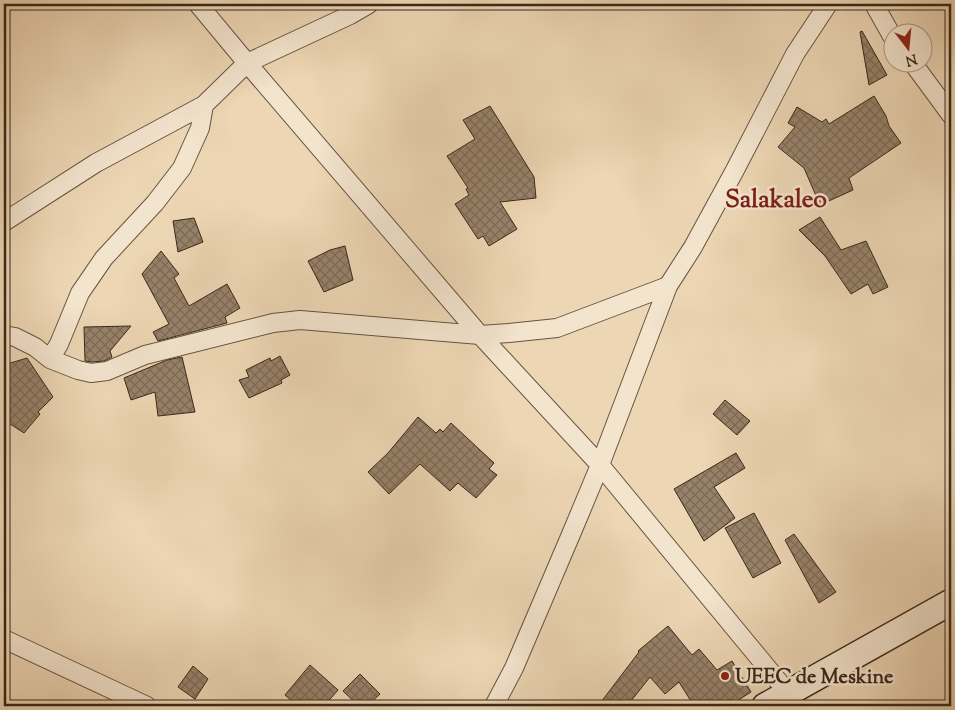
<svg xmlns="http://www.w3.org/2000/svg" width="955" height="710" viewBox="0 0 955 710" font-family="'Sorts Mill Goudy',serif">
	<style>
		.building { fill: url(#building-cross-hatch); stroke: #39281a }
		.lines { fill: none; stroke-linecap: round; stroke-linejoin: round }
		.street-casing { stroke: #665440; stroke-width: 20 }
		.secondary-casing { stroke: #39281a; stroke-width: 28 }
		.street { stroke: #f3e4ce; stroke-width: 18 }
		.secondary { stroke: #f3e4ce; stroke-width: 25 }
		.poi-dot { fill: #8f2418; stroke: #f3e4ce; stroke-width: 2 }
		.labels { text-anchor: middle; stroke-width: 5; stroke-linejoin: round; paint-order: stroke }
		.poi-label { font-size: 20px; font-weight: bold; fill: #39281a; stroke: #f3e4ce; text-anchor: start }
		.district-label { font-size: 25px; font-weight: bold; fill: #7a1f14; stroke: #f3e4ce }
	</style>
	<defs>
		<pattern id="building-cross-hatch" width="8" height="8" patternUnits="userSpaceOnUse" patternTransform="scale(1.25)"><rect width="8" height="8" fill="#97826a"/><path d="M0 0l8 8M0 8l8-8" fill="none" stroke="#7c6a56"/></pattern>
	</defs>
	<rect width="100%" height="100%" fill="#edd6b4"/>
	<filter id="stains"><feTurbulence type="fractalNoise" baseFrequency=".004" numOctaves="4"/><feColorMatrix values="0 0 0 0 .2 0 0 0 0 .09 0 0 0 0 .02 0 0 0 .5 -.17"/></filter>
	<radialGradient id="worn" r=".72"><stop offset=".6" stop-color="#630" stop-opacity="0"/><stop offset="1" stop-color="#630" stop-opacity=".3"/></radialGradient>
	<!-- building -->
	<path class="building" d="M862,31l25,44 -18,10 -9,-53z
		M874,96l12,20 3,10 12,17 -52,35 4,12 -33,15 -16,-37 -26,-21 17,-20 -7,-4 9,-16 25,15 4,-3 3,5z
		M490,106l44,71 2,21 -36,4 17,27 -28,17 -6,-10 -5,3 -23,-35 14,-9 -3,-6 2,-1 -21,-32 28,-17 -12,-19z
		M820,217l21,33 25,-9 22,46 -15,7 -5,-10 -17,10 -26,-38 -26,-26z
		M194,218l9,24 -25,10 -5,-31z
		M345,246l8,34 -29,12 -16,-31 22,-11z
		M161,251l18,23 -5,4 15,28 38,-22 13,24 -15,9 2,6 -69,18 -5,-9 16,-8 -27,-50z
		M131,326l-21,25 2,6 -8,4 -12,1 -7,-1 -1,-34z
		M280,356l10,19 -9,5 1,3 -33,15 -10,-18 10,-3 -3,-7 24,-12 1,3z
		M182,357l13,55 -37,4 -3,-24 -24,8 -7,-22 43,-18z
		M27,358l26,39 -15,15 2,2 -16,19 -20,-13v-55z
		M725,400l25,21 -13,14 -24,-21z
		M418,417l18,16 4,-4 3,3 8,-9 43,40 -5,6 8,6 -21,23 -18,-15 -8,8 -30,-27 -31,30 -21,-22 20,-19z
		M736,453l9,15 -31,19 21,31 -31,23 -30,-52z
		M754,513l27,50 -28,15 -28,-50z
		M794,534l42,58 -17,11 -34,-63z
		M668,626l24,29 7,-6 18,21 15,-9 19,31 -22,14h-35l-15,-24 -14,12 -15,-17 -23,29h-29l41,-54 -1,-1z
		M310,665l28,25 -14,16h-26l-13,-11z
		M193,666l15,13 -13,20 -17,-12z
		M360,674l20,20 -13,12h-8l-16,-15z"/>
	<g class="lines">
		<!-- street casing -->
		<g class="street-casing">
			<path id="street" d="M198,4l49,59 233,272 120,130 188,228
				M874,4l18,32
				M912,62l39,53
				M4,222l92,-59 108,-58 43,-42 103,-48 19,-11
				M4,335l11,2 20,10 15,12 28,11 13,3 16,-2 38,-16 128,-32 27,-3 180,15 29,-2 48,-5 111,-42
				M50,359l9,-15 21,-51 24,-35 51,-55 27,-35 18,-40 4,-23
				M4,639l143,67
				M494,706l20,-38 58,-136 28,-67 68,-179 25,-39 42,-77 60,-116 33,-50"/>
		</g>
		<!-- secondary casing -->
		<g class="secondary-casing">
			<path id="secondary" d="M765,706l186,-104"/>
		</g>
		<!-- street -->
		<use href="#street" class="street"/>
		<!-- secondary -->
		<use href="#secondary" class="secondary"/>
	</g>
	<!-- markers -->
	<circle class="poi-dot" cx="725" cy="676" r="5"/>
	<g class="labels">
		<!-- poi labels -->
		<g class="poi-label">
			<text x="735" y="683">UEEC de Meskine</text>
		</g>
		<!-- district labels -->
		<g class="district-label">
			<text x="776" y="207">Salakaleo</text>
		</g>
	</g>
	<!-- margin -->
	<rect width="955" height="710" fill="none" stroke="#edd6b4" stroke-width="20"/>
	<rect x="5" y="5" width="945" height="700" fill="none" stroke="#39281a" stroke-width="2.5"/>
	<rect x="10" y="10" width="935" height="690" fill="none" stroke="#39281a"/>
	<!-- north arrow -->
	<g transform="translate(908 48) rotate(164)"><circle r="24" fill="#f3e4ce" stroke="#a99986"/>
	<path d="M0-4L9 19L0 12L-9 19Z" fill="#8f2418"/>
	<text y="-8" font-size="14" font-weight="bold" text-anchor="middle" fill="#39281a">N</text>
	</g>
	<rect width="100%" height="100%" filter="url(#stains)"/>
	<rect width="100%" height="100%" fill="url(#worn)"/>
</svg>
